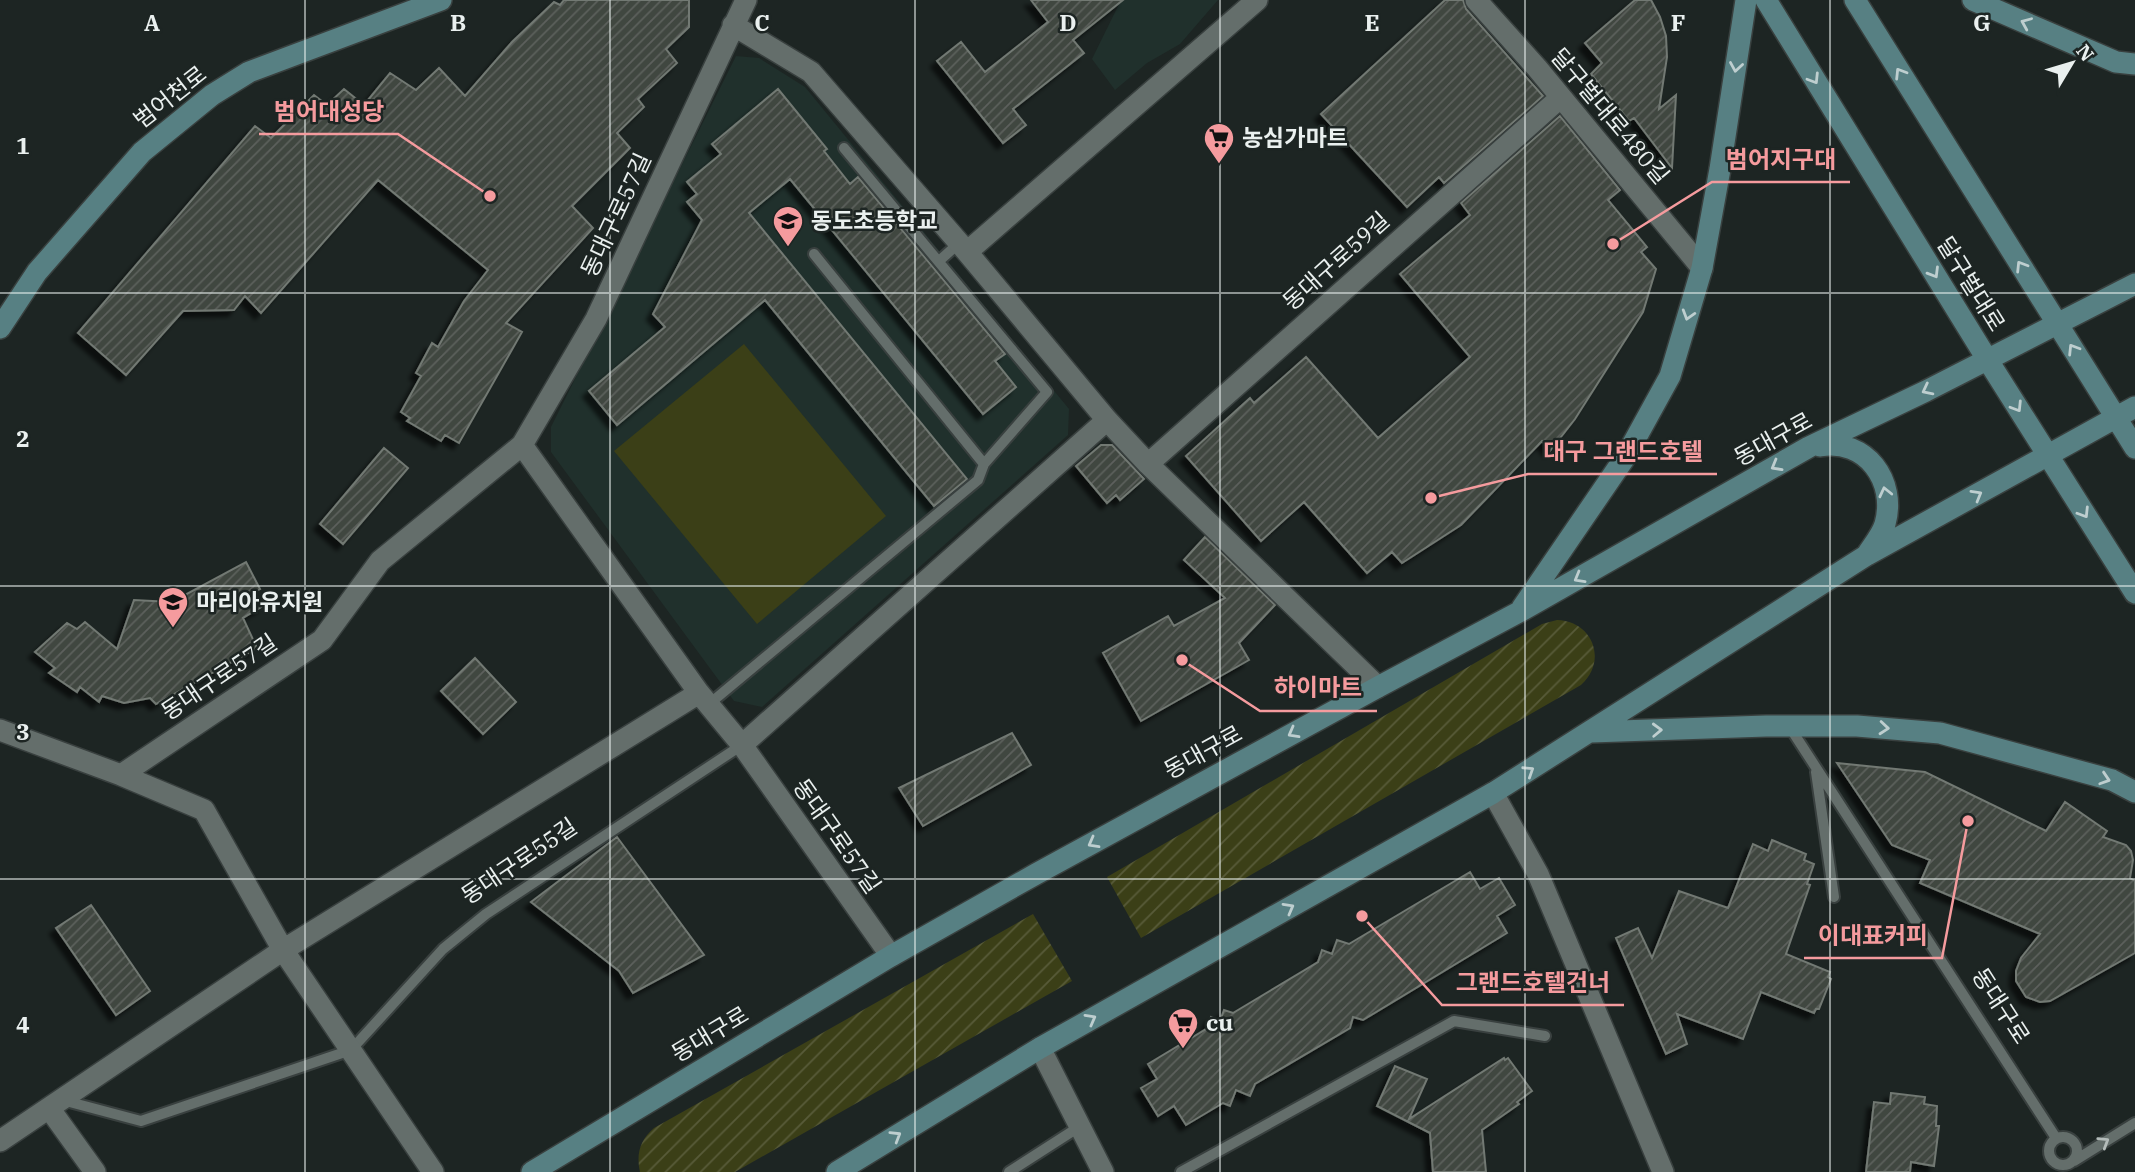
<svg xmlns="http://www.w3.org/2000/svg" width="2135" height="1172" viewBox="0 0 2135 1172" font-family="'IBM Plex Serif','Noto Sans KR',serif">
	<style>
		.built { fill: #20302c }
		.garden { fill: url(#garden-furrows) }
		.pitch { fill: #3b3f17 }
		.building { fill: url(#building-hatch); stroke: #727973; stroke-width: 2; filter: url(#shadow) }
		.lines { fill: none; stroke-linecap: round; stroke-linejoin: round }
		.service-casing { stroke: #39403f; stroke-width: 14 }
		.minor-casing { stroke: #39403f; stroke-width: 24 }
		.secondary-casing { stroke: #39403f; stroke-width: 24 }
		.service { stroke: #646e6b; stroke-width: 10 }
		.minor { stroke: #646e6b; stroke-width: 21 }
		.secondary { stroke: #578083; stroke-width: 21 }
		.oneway { stroke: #bececf }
		.oneway2 { stroke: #b4bcba }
		.grid { fill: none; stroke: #eaf0ef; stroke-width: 2; stroke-opacity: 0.55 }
		.labels { text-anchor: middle; stroke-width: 5; stroke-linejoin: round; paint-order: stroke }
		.street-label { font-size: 23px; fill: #eaf0ef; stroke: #1d2523 }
		.poi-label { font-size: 23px; font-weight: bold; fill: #eaf0ef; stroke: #1d2523; text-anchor: start }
		.grid-label { font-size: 23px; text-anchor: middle; font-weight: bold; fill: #eaf0ef; stroke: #1d2523; stroke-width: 5; stroke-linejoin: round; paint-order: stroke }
		.leader { fill: none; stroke: #f59b9e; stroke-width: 2.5 }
		.callout-dot { fill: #f59b9e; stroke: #1d2523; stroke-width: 2.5 }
		.callout-label { font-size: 24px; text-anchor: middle; font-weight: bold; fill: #f59b9e; stroke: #1d2523; stroke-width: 5; stroke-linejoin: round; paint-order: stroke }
	</style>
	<defs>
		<pattern id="garden-furrows" width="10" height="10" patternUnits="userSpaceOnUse" patternTransform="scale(1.75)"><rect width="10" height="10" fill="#3b3f17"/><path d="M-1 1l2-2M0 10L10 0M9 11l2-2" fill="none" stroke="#585b39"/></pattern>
		<pattern id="building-hatch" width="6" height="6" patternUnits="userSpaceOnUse" patternTransform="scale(1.75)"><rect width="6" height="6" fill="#404640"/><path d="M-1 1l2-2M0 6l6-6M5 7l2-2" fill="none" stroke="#5c615c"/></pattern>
		<filter id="shadow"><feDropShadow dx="-6" dy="6" stdDeviation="2" flood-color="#0009"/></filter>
	</defs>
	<rect width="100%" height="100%" fill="#1d2523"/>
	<!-- built -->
	<path class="built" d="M1121,0h97l-38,44 -33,19 -32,27 -23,-31z
		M736,56l23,2 46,29 264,322 -1,26 -306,272 -28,-6 -183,-249v-25z"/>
	<!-- garden -->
	<path class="garden" d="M1557,620c36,1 51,41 24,65l-440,253 -34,-61 435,-253z
		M1033,914l39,67 -337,191h-95c-4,-18 0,-32 14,-44z"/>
	<!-- pitch -->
	<path class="pitch" d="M744,344l142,172 -129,108 -143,-173z"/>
	<!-- building -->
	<path class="building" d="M564,0h125v27l-23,22 11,14 -39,36 6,8 -27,26 13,15 -58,58 21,22 -87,95 16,9 -63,111 -14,-8 -4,6 -34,-20 3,-3 -9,-6 20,-36 -5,-3 16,-30 6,4 26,-46 24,-31 -110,-90 -117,133 -16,-17 -11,14 -51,1 -57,64 -48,-42 177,-207 16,12 43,-43 13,10 17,-16 20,16 26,-32 26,17 23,-22 26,28 47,-54 42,-40 6,3z
		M1031,0h92l-50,40 11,13 -71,56 13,16 -23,18 -66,-82 24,-19 24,30 63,-50z
		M1445,0h18l3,9 77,87 -99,87 -5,-6 -32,30 -86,-93z
		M1635,0h16l9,17 6,19 1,21 -8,52 17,-14 -4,73 -38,-50 -5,3 -38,-47 11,-11 -17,-20z
		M778,89l49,60 -3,2 26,33 8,-7 147,177 -10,7 21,26 -33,27 -193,-235 -41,34 218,266 -33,27 -169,-206 -148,125 -28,-34 76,-64 -12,-13 49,-94 -15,-18 10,-8 -10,-12 34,-28 -9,-10z
		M1560,116l60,74 -12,10 39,47 -6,5 15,17 -13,43 -68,107 -25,32 -8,-10 -81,84 -59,38 -10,-11 -25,21 -63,-71 -43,39 -75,-85 64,-58 4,5 52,-46 72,81 92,-81 -70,-83 70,-59 -9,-12z
		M1101,445h11l32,34 -24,21 -4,-5 -9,8 -31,-37z
		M384,448l24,20 -65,76 -23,-20z
		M1205,537l70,68 -36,38 10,17 -108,61 -38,-68 65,-37 6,10 51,-28 -41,-38z
		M246,562l14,27 -6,3 9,14 -20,12 14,30 -101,56 -6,-6 -26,5 -22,-7 -3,6 -19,-15 -3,5 -28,-19 6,-5 -20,-16 32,-29 10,6 8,-7 32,27 17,-49 38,2z
		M475,658l41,44 -33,32 -42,-43z
		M1012,733l19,32 -108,61 -24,-38z
		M1837,763l88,9 121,59 19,-29 42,29 -4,6 23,8 5,6 2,9 -3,18 5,3v72l-85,48 -10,1 -14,-5 -10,-16v-10l5,-13 19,-24 -120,-51 10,-23 -38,-15z
		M617,837l87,118 -71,38 -14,-22 -88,-69z
		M1772,840l34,14 -2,6 10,4 -7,20 3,1 -24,69 44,18 -2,5 3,2 -12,30h-3l-2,4 -53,-21 -18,47 -66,-25 10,30 -21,10 -50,-116 22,-10 14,30 27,-67 49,17 25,-64 15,7z
		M1470,872l10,17 19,-11 16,27 -18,11 10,17 -144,87 -10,-3 -3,11 -95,56 -5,12 -14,-6 -6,16 -7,-3 -37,22 -12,-19 -16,10 -17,-28 16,-9 -9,-15 58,-35 5,-12 9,4 4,-11 9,3 85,-51 4,-12 10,4 5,-14 12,4z
		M91,905l59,86 -34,24 -60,-87z
		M1504,1058l1,2 3,-2 24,33 -15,11 2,2 -37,26 4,42h-53l-3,-39 -53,-27 18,-40 32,13 -18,40z
		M1891,1093l34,4 -1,7 13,2 -1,20h3l-5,40 -23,-4 -1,10h-44l8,-70 16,2z"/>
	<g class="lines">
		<!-- service casing -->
		<g class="service-casing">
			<path id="service" d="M814,254l170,210
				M939,261l19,-17
				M708,705l270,-225 6,-16 63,-72 -203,-244
				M1789,726l267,412
				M1816,772l18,125
				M62,1100l79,21 210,-71 92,-101 43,-35 256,-169
				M2049 1151a14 14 0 1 1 28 0a14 14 0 1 1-28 0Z
				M2074,1161l61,-38
				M1009,1172l70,-45
				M1181,1172l273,-151 91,15"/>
		</g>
		<!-- minor casing -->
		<g class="minor-casing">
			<path id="minor" d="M746,0l-150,319 -74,126 177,248 43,52 149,211
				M1476,0l61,68 165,200
				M733,25l78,47 156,180 140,168 41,44 230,223
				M967,252l290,-252
				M1148,464l412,-366
				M0,730l121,45 83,35 79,140 150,222
				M742,745l365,-325
				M121,775l201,-135 58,-79 142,-116
				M1493,793l45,81 125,298
				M1040,1048l63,124
				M49,1108l46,64
				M0,1141l283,-191 416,-257"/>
		</g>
		<!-- secondary casing -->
		<g class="secondary-casing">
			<path id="secondary" d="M1766,0l221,359 148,234
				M1855,0l280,448
				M1973,0l143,62 19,2
				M0,328l37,-56 105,-120 70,-57 37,-23 192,-72
				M1820,446c46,-8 77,35 65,78 -3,10 -11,20 -17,29
				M1522,608l104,-152 44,-80 32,-108 18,-99 26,-169
				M1591,732l175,-6h91l83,7 172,47 23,12
				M532,1172l359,-216 145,-82 342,-187 141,-75 290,-165 117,-56 209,-107
				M837,1172l203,-124 453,-255 374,-238 268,-148"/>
		</g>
		<!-- service -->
		<use href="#service" class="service"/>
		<!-- minor -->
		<use href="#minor" class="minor"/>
		<!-- secondary -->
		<use href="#secondary" class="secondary"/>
	</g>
	<!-- one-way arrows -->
	<defs><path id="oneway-chevron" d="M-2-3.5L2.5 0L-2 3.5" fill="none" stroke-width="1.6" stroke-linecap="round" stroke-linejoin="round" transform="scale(1.75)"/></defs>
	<g class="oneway">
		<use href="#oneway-chevron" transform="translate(2026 23) rotate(-157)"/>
		<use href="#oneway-chevron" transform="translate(1736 67) rotate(99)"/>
		<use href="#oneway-chevron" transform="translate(1900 73) rotate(-122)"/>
		<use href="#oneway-chevron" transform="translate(1814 79) rotate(58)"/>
		<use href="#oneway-chevron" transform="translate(2021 266) rotate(-122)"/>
		<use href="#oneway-chevron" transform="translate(1934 273) rotate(59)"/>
		<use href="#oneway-chevron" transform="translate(1688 315) rotate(107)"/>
		<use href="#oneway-chevron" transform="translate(2073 349) rotate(-122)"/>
		<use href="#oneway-chevron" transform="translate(1927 390) rotate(153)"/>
		<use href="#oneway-chevron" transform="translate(2017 407) rotate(58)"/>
		<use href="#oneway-chevron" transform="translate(1776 466) rotate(150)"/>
		<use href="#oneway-chevron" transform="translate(1885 492) rotate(-103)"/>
		<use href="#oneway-chevron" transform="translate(1977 495) rotate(-30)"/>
		<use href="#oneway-chevron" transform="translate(2084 513) rotate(58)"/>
		<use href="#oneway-chevron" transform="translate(1579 578) rotate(150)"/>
		<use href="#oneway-chevron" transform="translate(1884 728) rotate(5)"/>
		<use href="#oneway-chevron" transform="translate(1657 730) rotate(-2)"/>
		<use href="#oneway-chevron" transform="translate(1293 733) rotate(151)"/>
		<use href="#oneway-chevron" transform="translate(1529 771) rotate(-33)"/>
		<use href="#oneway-chevron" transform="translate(2105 779) rotate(18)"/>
		<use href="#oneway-chevron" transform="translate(1093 843) rotate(151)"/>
		<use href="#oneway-chevron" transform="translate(1289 908) rotate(-29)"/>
		<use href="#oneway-chevron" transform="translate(1091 1019) rotate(-29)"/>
		<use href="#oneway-chevron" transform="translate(896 1136) rotate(-31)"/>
	</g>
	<use class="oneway2" href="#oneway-chevron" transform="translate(2104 1142) rotate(-32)"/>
	<!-- grid -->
	<path class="grid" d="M305,0v1172M610,0v1172M915,0v1172M1220,0v1172M1525,0v1172M1830,0v1172M0,293h2135M0,586h2135M0,879h2135"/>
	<!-- icons -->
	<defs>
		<g id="supermarket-pin" transform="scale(1.575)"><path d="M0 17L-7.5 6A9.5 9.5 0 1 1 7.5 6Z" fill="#f59b9e" stroke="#1d2523"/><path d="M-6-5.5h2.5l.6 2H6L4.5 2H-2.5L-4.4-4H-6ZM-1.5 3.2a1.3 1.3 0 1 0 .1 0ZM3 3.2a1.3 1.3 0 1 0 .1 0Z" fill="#111"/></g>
		<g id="school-pin" transform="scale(1.575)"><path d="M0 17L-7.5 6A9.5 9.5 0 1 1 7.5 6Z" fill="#f59b9e" stroke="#1d2523"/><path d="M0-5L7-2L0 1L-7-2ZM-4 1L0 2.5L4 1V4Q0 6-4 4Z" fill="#111"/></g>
	</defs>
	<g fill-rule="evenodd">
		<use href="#supermarket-pin" x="1219" y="138"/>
		<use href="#school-pin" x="788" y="221"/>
		<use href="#school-pin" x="173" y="602"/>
		<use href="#supermarket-pin" x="1183" y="1023"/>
	</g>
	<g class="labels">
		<!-- street labels -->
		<g class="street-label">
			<text transform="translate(170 97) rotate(-38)" y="8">범어천로</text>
			<text transform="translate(1610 116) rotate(50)" y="8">달구벌대로480길</text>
			<text transform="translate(616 215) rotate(-65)" y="8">동대구로57길</text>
			<text transform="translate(1336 261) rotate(-42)" y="8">동대구로59길</text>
			<text transform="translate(1971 284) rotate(58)" y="8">달구벌대로</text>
			<text transform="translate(1773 439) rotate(-29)" y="8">동대구로</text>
			<text transform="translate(219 677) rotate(-34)" y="8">동대구로57길</text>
			<text transform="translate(1203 752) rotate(-29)" y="8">동대구로</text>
			<text transform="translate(837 836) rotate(55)" y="8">동대구로57길</text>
			<text transform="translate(519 861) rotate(-34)" y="8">동대구로55길</text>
			<text transform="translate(2001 1006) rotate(57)" y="8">동대구로</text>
			<text transform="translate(710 1034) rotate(-31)" y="8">동대구로</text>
		</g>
		<!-- poi labels -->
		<g class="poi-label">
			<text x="1242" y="146">농심가마트</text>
			<text x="811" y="229">동도초등학교</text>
			<text x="196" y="610">마리아유치원</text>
			<text x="1206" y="1031">cu</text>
		</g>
	</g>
	<g class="grid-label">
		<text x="152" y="31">A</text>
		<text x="458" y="31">B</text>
		<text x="762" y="31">C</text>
		<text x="1068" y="31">D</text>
		<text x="1372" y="31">E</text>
		<text x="1678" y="31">F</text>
		<text x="1982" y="31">G</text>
		<text x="23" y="154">1</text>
		<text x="23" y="447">2</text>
		<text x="23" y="740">3</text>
		<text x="23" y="1033">4</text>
	</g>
	<!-- callouts -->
	<path class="leader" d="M490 196L398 134H259M1613 244L1712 182H1850M1431 498L1528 474H1717M1182 660L1260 711H1377M1968 821L1942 958H1804M1362 916L1442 1005H1624"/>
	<g class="callout-dot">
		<circle cx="490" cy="196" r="7"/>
		<circle cx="1613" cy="244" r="7"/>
		<circle cx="1431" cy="498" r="7"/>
		<circle cx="1182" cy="660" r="7"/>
		<circle cx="1968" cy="821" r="7"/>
		<circle cx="1362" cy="916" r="7"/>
	</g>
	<g class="callout-label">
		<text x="329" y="120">범어대성당</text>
		<text x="1781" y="168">범어지구대</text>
		<text x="1623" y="460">대구 그랜드호텔</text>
		<text x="1318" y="696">하이마트</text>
		<text x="1873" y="944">이대표커피</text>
		<text x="1533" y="991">그랜드호텔건너</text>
	</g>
	<!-- north arrow -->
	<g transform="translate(2072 63) rotate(52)" stroke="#1d2523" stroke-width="5" paint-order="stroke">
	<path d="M0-5L12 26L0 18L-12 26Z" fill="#eaf0ef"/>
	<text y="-10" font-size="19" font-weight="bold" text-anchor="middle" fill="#eaf0ef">N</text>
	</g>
</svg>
